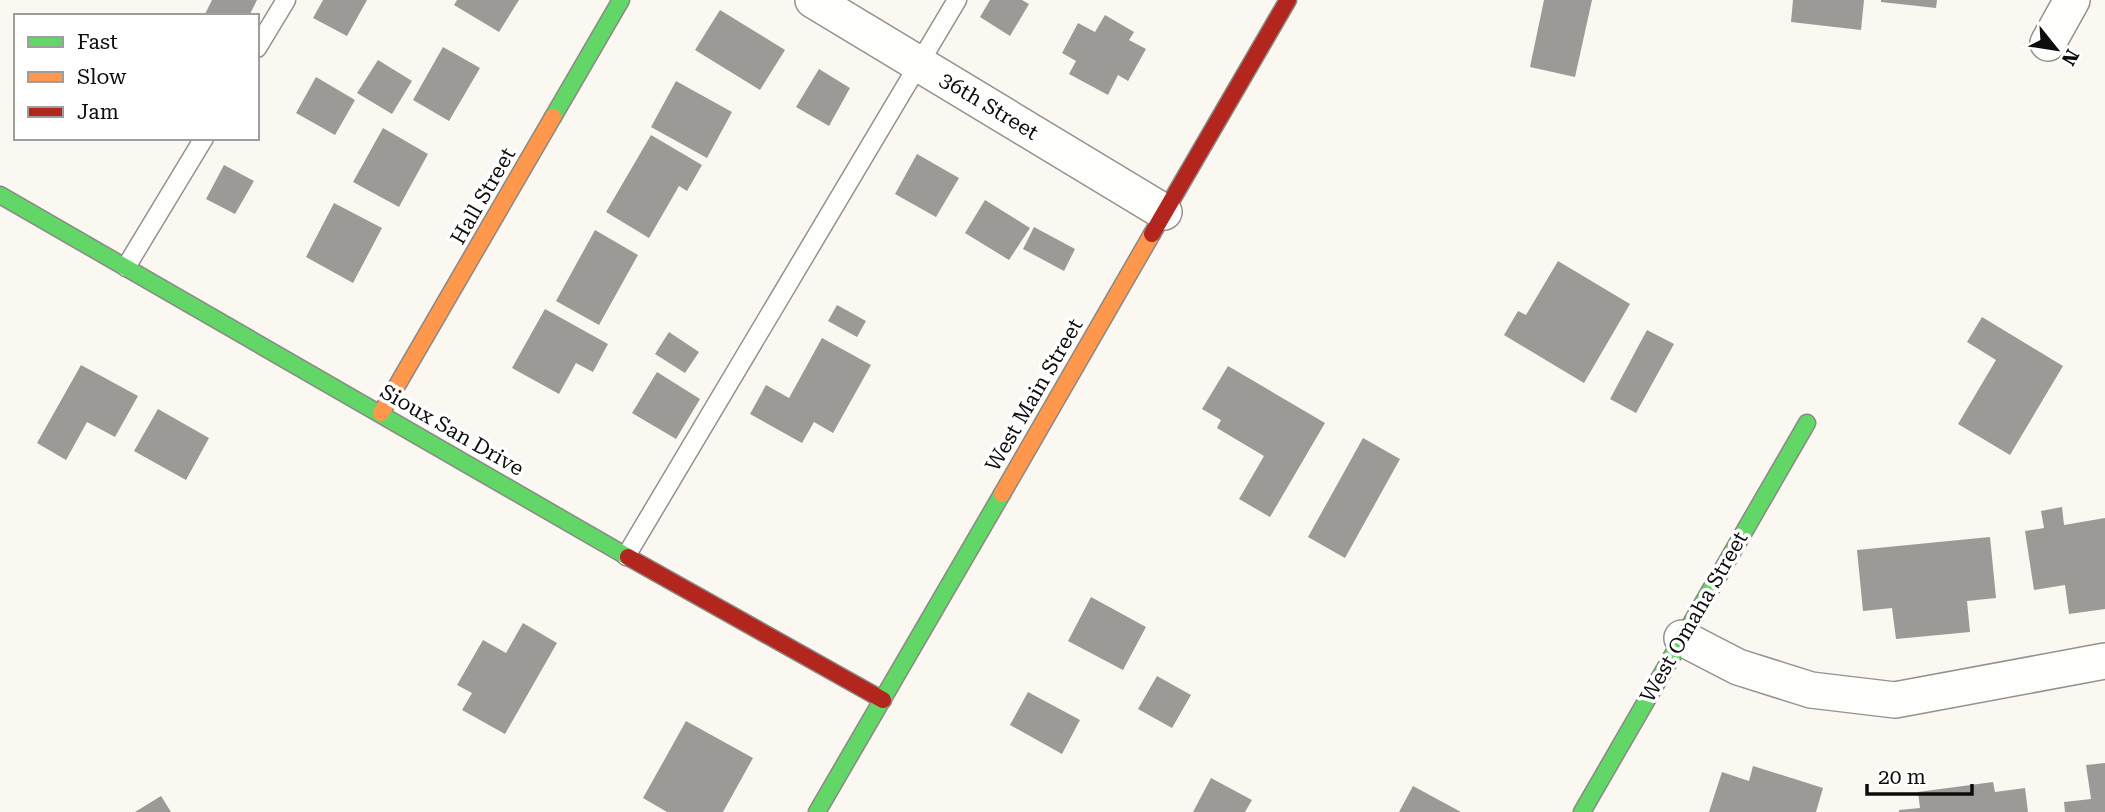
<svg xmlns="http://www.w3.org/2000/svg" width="2105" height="812" viewBox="0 0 2105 812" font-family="'Roboto Serif',serif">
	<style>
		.building { fill: #9c9a96 }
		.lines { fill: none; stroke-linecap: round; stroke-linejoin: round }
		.lane-casing { stroke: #93928f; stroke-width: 21 }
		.street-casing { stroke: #93928f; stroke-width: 38 }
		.fast-casing { stroke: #8a8985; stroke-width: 19 }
		.slow-casing { stroke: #8a8985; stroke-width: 19 }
		.jam-casing { stroke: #8a8985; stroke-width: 19 }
		.lane { stroke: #fefefd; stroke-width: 18 }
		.street { stroke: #fefefd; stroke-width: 35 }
		.fast { stroke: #63d668; stroke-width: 16 }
		.slow { stroke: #ff974d; stroke-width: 16 }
		.jam { stroke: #b3261e; stroke-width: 16 }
		.labels { text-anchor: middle; stroke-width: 7; stroke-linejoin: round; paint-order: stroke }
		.street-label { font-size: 21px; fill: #0c0c0c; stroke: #fff }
	</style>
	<rect width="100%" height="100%" fill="#faf8f0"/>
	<!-- building -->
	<path class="building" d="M212,0h45l-8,16h-45z
		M323,0h44l-20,36 -34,-18z
		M457,0h62l-20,32 -45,-27z
		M990,0h32l7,4 -19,32 -30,-19z
		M1544,0h48l-17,77 -45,-10z
		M1793,0h71l-3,30 -70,-8z
		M1881,0h56l-1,8 -55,-6z
		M720,10l65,40 -25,40 -65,-40z
		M1105,15l29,17 -5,8 17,9 -18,32 -10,-6 -10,20 -39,-21 7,-13 -14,-8 16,-30 17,9z
		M443,47l37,21 -31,53 -36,-21z
		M378,60l34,21 -20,33 -35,-21z
		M819,69l31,19 -21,38 -33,-19z
		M316,77l39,23 -20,35 -39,-22z
		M676,81l56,31 -25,46 -56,-31z
		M383,128l45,26 -29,53 -46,-25z
		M651,135l51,30 -15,26 -8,-5 -30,52 -43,-26z
		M917,154l42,24 -23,39 -41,-23z
		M224,165l30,16 -19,33 -29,-15z
		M985,200l45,28 -21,32 -44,-27z
		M334,203l48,25 -29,55 -47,-26z
		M1034,227l41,22 -11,22 -41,-22z
		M595,230l43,25 -39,70 -43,-24z
		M1558,261l72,43 -46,79 -80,-48 14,-24 8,4z
		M837,305l29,16 -9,16 -29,-16z
		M545,309l63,35 -15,28 -17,-9 -17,31 -47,-26z
		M1982,317l81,49 -53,89 -52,-31 38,-64 -29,-18z
		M1647,330l27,14 -38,69 -26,-14z
		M669,332l30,20 -14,21 -30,-19z
		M822,338l49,27 -38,68 -19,-11 -12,21 -52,-29 16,-29 23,13z
		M81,365l57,31 -23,41 -28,-15 -21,38 -29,-17z
		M1228,366l97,57 -55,94 -31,-18 25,-43 -47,-28 4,-8 -19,-11z
		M657,372l43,27 -24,40 -44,-26z
		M158,409l51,29 -23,42 -52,-29z
		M1363,438l37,21 -55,99 -37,-21z
		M2062,507l2,18 41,-7v91l-36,5 -4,-29 -31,5 -9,-59 19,-3 -3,-17z
		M1990,537l6,61 -29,3 3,31 -74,7 -4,-31 -29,3 -6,-61z
		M1091,597l55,30 -23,43 -55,-29z
		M523,623l34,20 -52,91 -43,-24 10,-17 -15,-8 26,-45 23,13z
		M1157,676l34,19 -19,33 -34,-19z
		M1028,692l52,28 -18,34 -52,-29z
		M686,721l67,37 -30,54h-56l-24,-14z
		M2105,763v49h-40l-1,-10 27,-3 -5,-34z
		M1753,766l70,22 -7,24h-107l13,-40 27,9z
		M1211,778l41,22 -7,12h-52z
		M1993,782l2,10 30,-4 3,24h-129v-2l21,-2 -2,-16z
		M1413,786l48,26h-62z
		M161,796l10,16h-36z"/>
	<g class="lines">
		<!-- lane casing -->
		<g class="lane-casing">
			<path id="lane" d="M257,48l29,-48
				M126,267l78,-129
				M626,556l331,-556"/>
		</g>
		<!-- street casing -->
		<g class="street-casing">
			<path id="street" d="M813,0l351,212
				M2048,43l24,-43
				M1682,638l56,29 73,23 84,10 210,-39"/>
		</g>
		<!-- fast casing -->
		<g class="fast-casing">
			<path id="fast" d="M553,117l68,-117
				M0,195l628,362
				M817,812l185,-318
				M1582,812l225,-389"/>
		</g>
		<!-- slow casing -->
		<g class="slow-casing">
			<path id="slow" d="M381,413l172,-296
				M1002,494l150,-260"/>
		</g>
		<!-- jam casing -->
		<g class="jam-casing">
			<path id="jam" d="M1152,234l136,-234
				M628,557l255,143"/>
		</g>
		<!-- lane -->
		<use href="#lane" class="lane"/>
		<!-- street -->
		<use href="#street" class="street"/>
		<!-- fast -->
		<use href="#fast" class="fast"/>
		<!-- slow -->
		<use href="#slow" class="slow"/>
		<!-- jam -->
		<use href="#jam" class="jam"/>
	</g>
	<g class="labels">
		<!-- street labels -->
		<g class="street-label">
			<text transform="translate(989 106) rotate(31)" y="7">36th Street</text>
			<text transform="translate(483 196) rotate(-60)" y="7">Hall Street</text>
			<text transform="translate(1034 395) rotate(-60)" y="7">West Main Street</text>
			<text transform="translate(452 430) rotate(30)" y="7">Sioux San Drive</text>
			<text transform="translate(1694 617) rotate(-60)" y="7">West Omaha Street</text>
		</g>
	</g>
	<!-- legend -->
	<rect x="14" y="14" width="245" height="126" fill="#ffffff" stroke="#9e9e9e" stroke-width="2"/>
	<rect x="28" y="37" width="35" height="10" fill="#63d668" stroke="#9e9e9e" stroke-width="2"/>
	<text x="77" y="49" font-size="21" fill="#0c0c0c">Fast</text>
	<rect x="28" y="72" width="35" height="10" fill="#ff974d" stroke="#9e9e9e" stroke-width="2"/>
	<text x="77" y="84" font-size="21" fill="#0c0c0c">Slow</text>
	<rect x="28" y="107" width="35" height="10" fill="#b3261e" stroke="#9e9e9e" stroke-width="2"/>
	<text x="77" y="119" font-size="21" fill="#0c0c0c">Jam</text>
	<!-- north arrow -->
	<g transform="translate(2056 49) rotate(120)" stroke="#ffffff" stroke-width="5" paint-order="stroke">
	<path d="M0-5L12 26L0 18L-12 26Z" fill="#0c0c0c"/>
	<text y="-10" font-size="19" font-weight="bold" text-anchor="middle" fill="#0c0c0c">N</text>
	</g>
	<!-- scale -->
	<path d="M1867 784v10h105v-10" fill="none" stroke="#0c0c0c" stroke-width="3.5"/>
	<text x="1878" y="784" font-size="21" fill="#0c0c0c" stroke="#ffffff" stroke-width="5" paint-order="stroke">20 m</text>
</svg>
